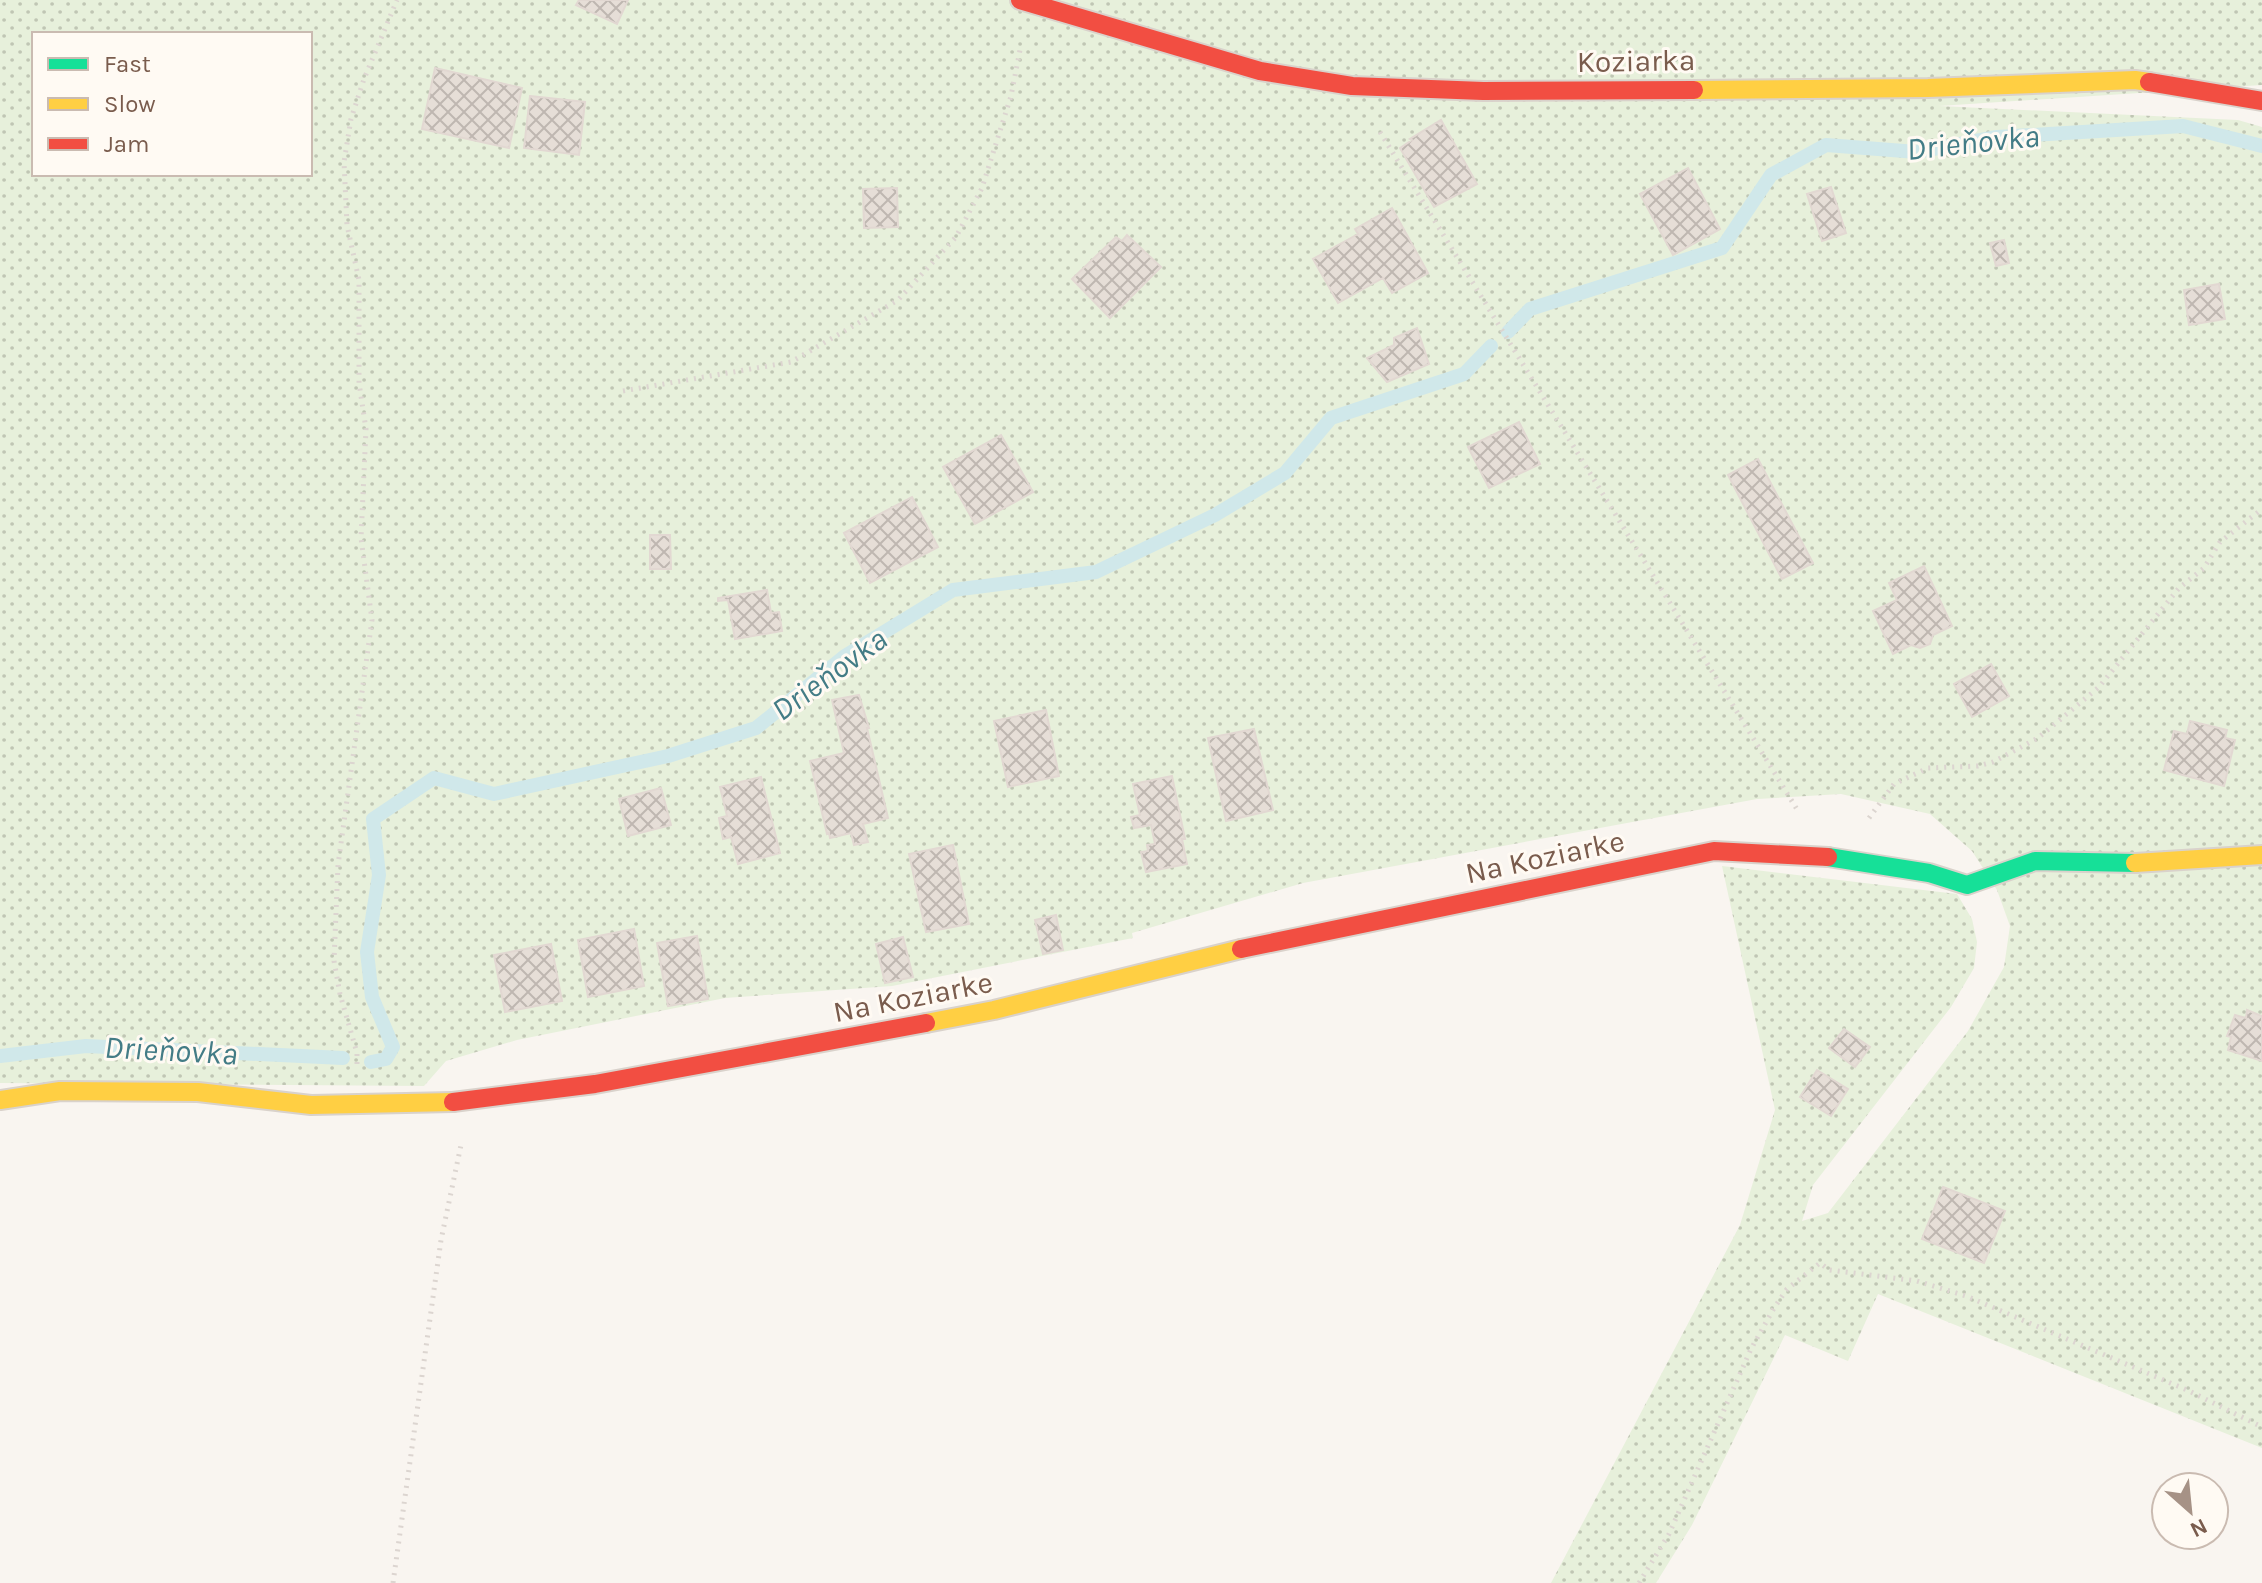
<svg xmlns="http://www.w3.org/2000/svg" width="2262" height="1583" viewBox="0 0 2262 1583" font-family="Karla,sans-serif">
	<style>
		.grass { fill: url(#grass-dots); fill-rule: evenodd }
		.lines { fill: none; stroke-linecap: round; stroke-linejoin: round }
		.stream { stroke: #d0e8ea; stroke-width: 14 }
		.building { fill: url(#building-cross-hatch); stroke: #e2d8d2; stroke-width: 2 }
		.fast-casing { stroke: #d9d2cb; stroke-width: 22 }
		.slow-casing { stroke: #d9d2cb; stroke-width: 22 }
		.jam-casing { stroke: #d9d2cb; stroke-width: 22 }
		.path { stroke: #dcd5d0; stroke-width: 5; stroke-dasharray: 2 6; stroke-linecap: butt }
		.fast { stroke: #16e098; stroke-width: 18 }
		.slow { stroke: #ffcf43; stroke-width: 18 }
		.jam { stroke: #f24e42; stroke-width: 18 }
		.labels { text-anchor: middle; stroke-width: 6; stroke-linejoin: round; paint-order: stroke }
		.street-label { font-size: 30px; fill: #7a5c4d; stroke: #fffaf3 }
		.water-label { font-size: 32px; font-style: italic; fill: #437c86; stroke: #fffaf3 }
	</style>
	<defs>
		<pattern id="grass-dots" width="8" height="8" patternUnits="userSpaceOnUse" patternTransform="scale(2)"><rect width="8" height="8" fill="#e7f0db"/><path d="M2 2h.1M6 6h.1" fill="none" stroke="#c0c6b4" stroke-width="1.8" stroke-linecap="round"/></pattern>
		<pattern id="building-cross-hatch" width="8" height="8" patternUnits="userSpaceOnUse" patternTransform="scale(2)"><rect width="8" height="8" fill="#e6ded7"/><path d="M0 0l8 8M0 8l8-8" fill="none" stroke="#bfb7b1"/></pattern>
	</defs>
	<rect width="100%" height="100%" fill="#f9f5f0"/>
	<!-- grass -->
	<path class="grass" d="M0,0h2262v85l-323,21 299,14 24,7v1321l-384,-154 -30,67 -63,-26 -93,190 -36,58h-105l189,-358 35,-115 -53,-244 235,28 15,25 5,23 -3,26 -23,39 -138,178 -11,36 26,-8 140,-182 36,-64 6,-41 -13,-36 -25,-39 -42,-37 -89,-20 -84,5 -454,84 -171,50 1,5 -241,48 -167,12 -208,42 -71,21 -22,25 -424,-3zM34,34h276v140h-276z"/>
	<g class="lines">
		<!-- stream -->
		<path class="stream" d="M1508,332l22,-23 192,-61 49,-73 55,-30 91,7 80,-15 186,-11 79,20
			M0,1056l86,-10 257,12
			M371,1062l15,-3 7,-12 -21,-50 -5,-45 12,-77 -6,-56 61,-41 60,16 174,-38 88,-28 89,-72 108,-66 143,-18 119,-57 70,-42 46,-55 133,-44 27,-28"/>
	</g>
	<!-- building -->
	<path class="building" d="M579,0h49l-11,24 -41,-19z
		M435,68l87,20 -13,60 -87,-19z
		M530,96l55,6 -6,53 -55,-7z
		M1441,120l36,64 -43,23 -34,-59 12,-8 -2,-1z
		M1688,168l32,61 -47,26 -33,-61z
		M1831,187l15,46 -24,8 -15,-47z
		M897,188l1,39 -34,1 -1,-39z
		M1392,208l36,65 -36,20 -9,-15 -45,25 -25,-44 45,-25 -3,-5z
		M1127,235l34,32 -51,51 -38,-39 44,-42 6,4z
		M2004,240l5,23 -13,3 -6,-23z
		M2219,284l6,35 -36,6 -5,-35z
		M1417,328l12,36 -42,18 -20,-24 27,-13v-7z
		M1519,422l21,42 -51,24 -21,-41z
		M1001,435l32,57 -58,32 -32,-57z
		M1758,459l55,104 -31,16 -54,-104z
		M912,497l26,50 -68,36 -26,-50z
		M650,535h20l1,34h-21z
		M1924,566l28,60 -19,9 -3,9 -10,4 -9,-3 -18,9 -20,-43 24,-11 -8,-17z
		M767,590l4,23 8,-1 3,19 -47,8 -7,-39 -10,1v-3z
		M1991,664l18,32 -37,21 -18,-33z
		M859,695l10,33h-2l21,90 -25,6 5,18 -14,3 -3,-12 -21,5 -1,-5 -2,1 -17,-73 34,-8 -12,-53z
		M1046,710l13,66 -51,11 -14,-66z
		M2190,721l37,9 -2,8 10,2 -11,46 -60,-16 10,-39 13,3z
		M1254,729l19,81 -47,11 -18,-83z
		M1172,776l13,63h-3l5,25 -41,8 -5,-20 7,-1 -1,-6 8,-1 -4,-19 -17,3 -3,-11 9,-2 -7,-31z
		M761,777l19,76 -42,11 -7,-27 -8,2 -4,-21 8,-2 -7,-29z
		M661,788l10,37 -43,11 -9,-37z
		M953,845l16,79 -43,8 -17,-78z
		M1056,915l7,35 -20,4 -8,-34z
		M634,929l10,57 -56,11 -10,-57z
		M697,936l11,63 -40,7 -11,-63z
		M903,937l10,40 -28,6 -9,-39z
		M551,944l11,57 -57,11 -11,-57z
		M2247,1010l15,6v45l-34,-11 3,-13 -4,-1 8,-21 11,3z
		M1844,1029l26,18 -15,20 -26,-19z
		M1817,1070l31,19 -17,27 -31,-19z
		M1943,1187l62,24 -21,52 -62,-24z"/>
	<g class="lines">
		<!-- fast casing -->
		<g class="fast-casing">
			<path id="fast" d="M1828,857l101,16 38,12 68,-24 100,2"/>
		</g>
		<!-- slow casing -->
		<g class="slow-casing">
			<path id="slow" d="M1694,90l234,-2 207,-8 14,2
				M2135,863l127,-8
				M926,1023l68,-13 247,-61
				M0,1100l60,-9 138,1 113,13 142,-3"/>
		</g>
		<!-- jam casing -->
		<g class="jam-casing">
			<path id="jam" d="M1020,0l240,71 92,15 131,5 211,-1
				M2149,82l113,19
				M1241,949l473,-98 114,6
				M453,1102l142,-18 331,-61"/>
		</g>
		<!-- path -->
		<path class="path" d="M1380,132l418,679
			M623,391l168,-29 107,-62 58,-63 26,-49 29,-92 10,-51
			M1869,818l25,-34 34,-16 50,-2 15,-4 45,-24 61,-51 80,-99 25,-20 16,-26 42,-33
			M357,1064v-11l-17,-59 -6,-33 4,-96 34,-245 -11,-82 5,-109 -7,-46v-103l-12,-55 -3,-63 7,-43 13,-40 33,-79
			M393,1583l48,-343 20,-95
			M1639,1583l30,-49 82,-185 23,-41 13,-19 33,-26 9,7 88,11 49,15 221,94 75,37"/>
		<!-- fast -->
		<use href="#fast" class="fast"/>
		<!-- slow -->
		<use href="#slow" class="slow"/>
		<!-- jam -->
		<use href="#jam" class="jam"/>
	</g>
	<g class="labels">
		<!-- street labels -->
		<g class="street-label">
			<text transform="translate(1636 61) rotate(-1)" y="10">Koziarka</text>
			<text transform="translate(1545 857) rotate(-12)" y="10">Na Koziarke</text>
			<text transform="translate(913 997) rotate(-11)" y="10">Na Koziarke</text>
		</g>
		<!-- water labels -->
		<g class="water-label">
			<text transform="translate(1973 142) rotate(-6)" y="11">Drieňovka</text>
			<text transform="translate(829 674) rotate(-36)" y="11">Drieňovka</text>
			<text transform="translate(171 1050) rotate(3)" y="11">Drieňovka</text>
		</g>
	</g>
	<!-- legend -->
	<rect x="32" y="32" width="280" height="144" fill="#fffaf3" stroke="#cabbb1" stroke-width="2"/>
	<rect x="48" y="58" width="40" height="12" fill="#16e098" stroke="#cabbb1" stroke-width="2"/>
	<text x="104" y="72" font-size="24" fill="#7a5c4d">Fast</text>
	<rect x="48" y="98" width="40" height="12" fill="#ffcf43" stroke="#cabbb1" stroke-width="2"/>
	<text x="104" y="112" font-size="24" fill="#7a5c4d">Slow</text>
	<rect x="48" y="138" width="40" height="12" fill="#f24e42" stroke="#cabbb1" stroke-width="2"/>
	<text x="104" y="152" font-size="24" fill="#7a5c4d">Jam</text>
	<!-- north arrow -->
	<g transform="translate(2190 1511) rotate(153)"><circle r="38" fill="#fffaf3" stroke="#cabbb1" stroke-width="2"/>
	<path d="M0-6L14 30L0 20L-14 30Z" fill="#a69286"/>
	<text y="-12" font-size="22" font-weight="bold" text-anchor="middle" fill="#7a5c4d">N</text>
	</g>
</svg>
